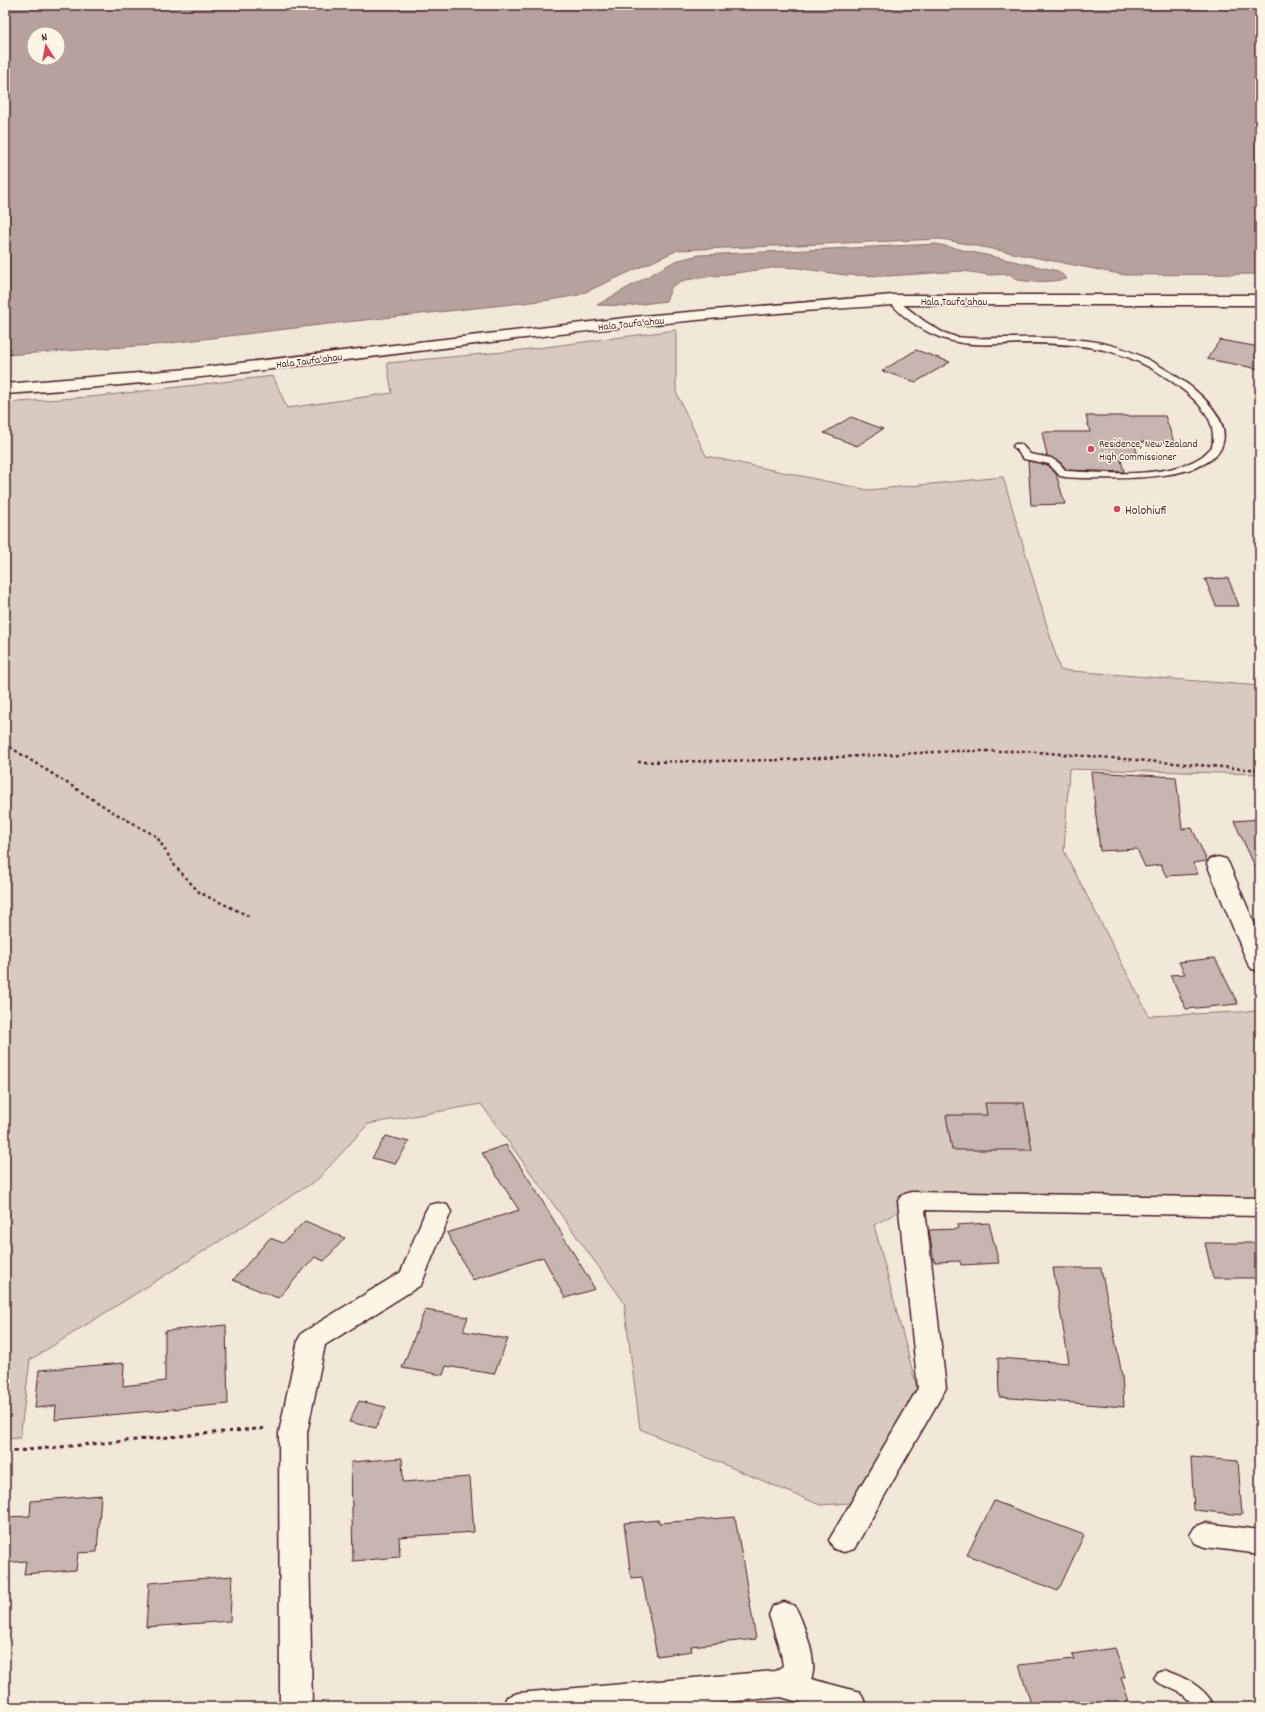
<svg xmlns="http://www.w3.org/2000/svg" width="1265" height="1712" viewBox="0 0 1265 1712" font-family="Dekko,sans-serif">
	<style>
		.green { fill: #d8cac0; stroke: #917476 }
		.water { fill: #b6a19c; stroke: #8b6d6f; fill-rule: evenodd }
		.building { fill: #c7b6af; stroke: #4a1f2b }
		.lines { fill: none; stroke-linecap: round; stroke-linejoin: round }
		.service-casing { stroke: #4a1f2b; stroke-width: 3 }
		.minor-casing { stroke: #4a1f2b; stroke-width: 3 }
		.tertiary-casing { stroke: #4a1f2b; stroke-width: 3 }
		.path-far1 { stroke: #4a1f2b; stroke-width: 2.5; stroke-dasharray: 3 3; stroke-linecap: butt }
		.path { stroke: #4a1f2b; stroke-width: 3; stroke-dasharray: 4 4; stroke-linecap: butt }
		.service { fill: #fcf5e5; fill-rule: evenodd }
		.minor { fill: #fcf5e5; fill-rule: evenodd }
		.tertiary { fill: #fcf5e5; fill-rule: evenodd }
		.poi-dot { fill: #d1495b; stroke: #fcf5e5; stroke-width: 1.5 }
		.labels { text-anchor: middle; stroke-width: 3; stroke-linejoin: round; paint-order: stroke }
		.far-street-label { font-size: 11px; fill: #4a1f2b; stroke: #fcf5e5 }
		.far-poi-label { font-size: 11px; fill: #4a1f2b; stroke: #fcf5e5; text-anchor: start }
		.poi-label { font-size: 13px; fill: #4a1f2b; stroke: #fcf5e5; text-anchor: start }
	</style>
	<rect width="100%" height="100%" fill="#f1e8da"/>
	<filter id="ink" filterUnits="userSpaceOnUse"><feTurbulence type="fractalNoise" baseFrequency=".025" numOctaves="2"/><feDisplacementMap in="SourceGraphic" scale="8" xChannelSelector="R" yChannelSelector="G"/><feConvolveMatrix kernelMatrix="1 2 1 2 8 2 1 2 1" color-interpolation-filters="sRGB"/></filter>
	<g filter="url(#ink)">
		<!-- green -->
		<path class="green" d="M676,330v62l30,64 162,34 135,-13 57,193 200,16v88l-191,-5 -5,82 85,165 111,-5v187l-329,-4 -57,31 43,163 -67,115 -30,2 -180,-76 -16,-127 -143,-198 -113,20 -51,56 -287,180 -10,78 -15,1v-1036l96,-7 172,-20 14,32 105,-15 -5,-30 127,-12z"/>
		<!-- water -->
		<path class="water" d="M5,5h1255v269l-135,1 -184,-36 -263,11 -99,45 -29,5 -222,24 -174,21 -149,10zM34,34h24v24h-24z
			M936,244l122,27 9,8 -14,2 -19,1 -17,-2 -7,-6 -20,1 -27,-4 -75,5 -43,-1 -47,-7 -19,-1 -94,13 -13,6 -6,15 -39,5 -30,-1 78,-44 24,-6z"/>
		<!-- building -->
		<path class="building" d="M1220,340l40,7v22l-53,-10z
			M916,350l34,12 -34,20 -34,-11z
			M1086,416h79l9,26h-40l4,14h-18l4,16 -57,-2 -7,-8 -13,-6 -5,-24h48z
			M851,417l32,12 -26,17 -33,-13z
			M1028,461l20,4 8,9 9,30 -34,1z
			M1228,578l11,28h-23l-11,-27z
			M1091,772l85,5 6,52 10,-1 15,33 -14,2 5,11 -32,2 -5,-11 -16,2 -8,-18 -37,2z
			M1260,819v58l-26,-56z
			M1215,958l23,46 -52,5 -16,-34 15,-1 -6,-12z
			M985,1103h39l8,47h-80l-6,-35h41z
			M386,1136l23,6 -14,22 -23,-6z
			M506,1145l26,39 63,105 -30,9 -22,-41 -70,23 -26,-47 72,-23 -37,-57z
			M305,1221l40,17 -21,23 -9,-4 -37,41 -45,-18 37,-42 13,5z
			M989,1223l10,40 -38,2 -1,-4 -26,1 -5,-32 29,-1 -1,-4z
			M1205,1243h55v35h-47z
			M1053,1268h48l21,107 2,32 -125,-10 -1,-39 71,5z
			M425,1310l43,7 -5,14 45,8 -14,35 -48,-8 -3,9 -41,-7z
			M226,1325l2,79 -173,16 1,-14 -21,2 4,-38 85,-7 -1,23 42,-5v-50z
			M359,1401l27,6 -10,21 -27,-6z
			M1191,1457l47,4 4,54 -48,-5z
			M402,1458l1,24 67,-5 4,55 -75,5 1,20 -47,4 -2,-99z
			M101,1495l-4,57 -19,1 -2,17 -52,4 2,-13 -21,2v-46l25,-1 1,-15z
			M994,1501l90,34 -26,56 -91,-36z
			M735,1517l21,122 -65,7 1,5 -35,5 -15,-79 -11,1 -7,-55 35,-3v3z
			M232,1576l-2,45 -84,6 3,-44z
			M1115,1648l10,29 -4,1 10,29h-39l-2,-6 -58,6 -13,-42 55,-6 -2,-5z"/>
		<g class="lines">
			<!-- service casing -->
			<g class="service-casing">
				<path id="service" d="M893,297l31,24 18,11 14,5c16,2 31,1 46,1 45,0 92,-3 134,16 28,12 103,55 85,94 -15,32 -100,31 -131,30 -10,0 -21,0 -30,-2l-11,-12 -25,-5 -11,-13 2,-2h6l9,10 21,4 8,5 7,8c39,2 101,8 135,-14 4,-2 7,-7 11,-10 5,-24 -8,-39 -25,-54 -54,-45 -99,-50 -167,-50 -20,1 -43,3 -63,-1 -24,-4 -54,-22 -68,-42z
					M1163,1670c21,7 41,16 52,37h-19l-15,-14 -24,-11 -3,-5 3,-5z"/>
			</g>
			<!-- minor casing -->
			<g class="minor-casing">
				<path id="minor" d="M1218,857l8,2 3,5 31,73v34l-8,-2 -4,-5 -41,-100 3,-5z
					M911,1192l349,6v18l-335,-6 21,178 -92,161 -10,3 -10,-3 -5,-9 89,-152 -20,-187 4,-6z
					M438,1203l9,2 4,7 -30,73 -96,60 -18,88 5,274h-32l-1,-274 19,-93 4,-7 99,-61 24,-60 4,-7z
					M1205,1523l55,7v24l-55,-7 -10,-4 -5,-8 5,-8z
					M784,1602l11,4c8,16 24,57 16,73l49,13 7,15h-50l-36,-10 -109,10h-170l5,-10 11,-4 257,-22 8,-5 -2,-13 -12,-38 4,-9z"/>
			</g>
			<!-- tertiary casing -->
			<g class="tertiary-casing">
				<path id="tertiary" d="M893,295h367v10h-367c-134,8 -268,21 -402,37 -162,20 -323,42 -486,52v-10l183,-15 454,-53z"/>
			</g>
			<!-- path-far1 -->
			<path class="path-far1" d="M5,744l108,68 44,25 18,29 25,27 51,24
				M638,762l145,-2 173,-9h68l236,19"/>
			<!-- path -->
			<path class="path" d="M5,1452l262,-24"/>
			<!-- service -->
			<use href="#service" class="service"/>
			<!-- minor -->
			<use href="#minor" class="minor"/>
			<!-- tertiary -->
			<use href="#tertiary" class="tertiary"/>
		</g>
	</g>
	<!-- markers -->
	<g class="poi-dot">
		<circle cx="1091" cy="449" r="4"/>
		<circle cx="1117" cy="509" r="4"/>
	</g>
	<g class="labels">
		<!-- far-street labels -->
		<g class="far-street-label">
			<text x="954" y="305">Hala Taufa'ahau</text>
			<text transform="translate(631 323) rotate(-6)" y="4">Hala Taufa'ahau</text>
			<text transform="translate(309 360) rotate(-7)" y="4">Hala Taufa'ahau</text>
		</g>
		<!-- far-poi labels -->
		<g class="far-poi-label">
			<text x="1099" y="447">Residence, New Zealand<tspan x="1099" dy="13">High Commissioner</tspan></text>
		</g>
		<!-- poi labels -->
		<g class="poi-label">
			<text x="1125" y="514">Holohiufi</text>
		</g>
	</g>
	<!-- margin -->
	<rect width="1265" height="1712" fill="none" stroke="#fcf5e5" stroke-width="20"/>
	<rect x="10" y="10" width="1245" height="1692" fill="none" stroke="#4a1f2b" stroke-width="1.5" filter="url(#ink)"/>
	<!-- north arrow -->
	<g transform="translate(46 46) rotate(349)"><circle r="19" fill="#fcf5e5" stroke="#b59f9b"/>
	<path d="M0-3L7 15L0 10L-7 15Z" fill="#d1495b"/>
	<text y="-6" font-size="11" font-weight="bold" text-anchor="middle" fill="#4a1f2b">N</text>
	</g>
</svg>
